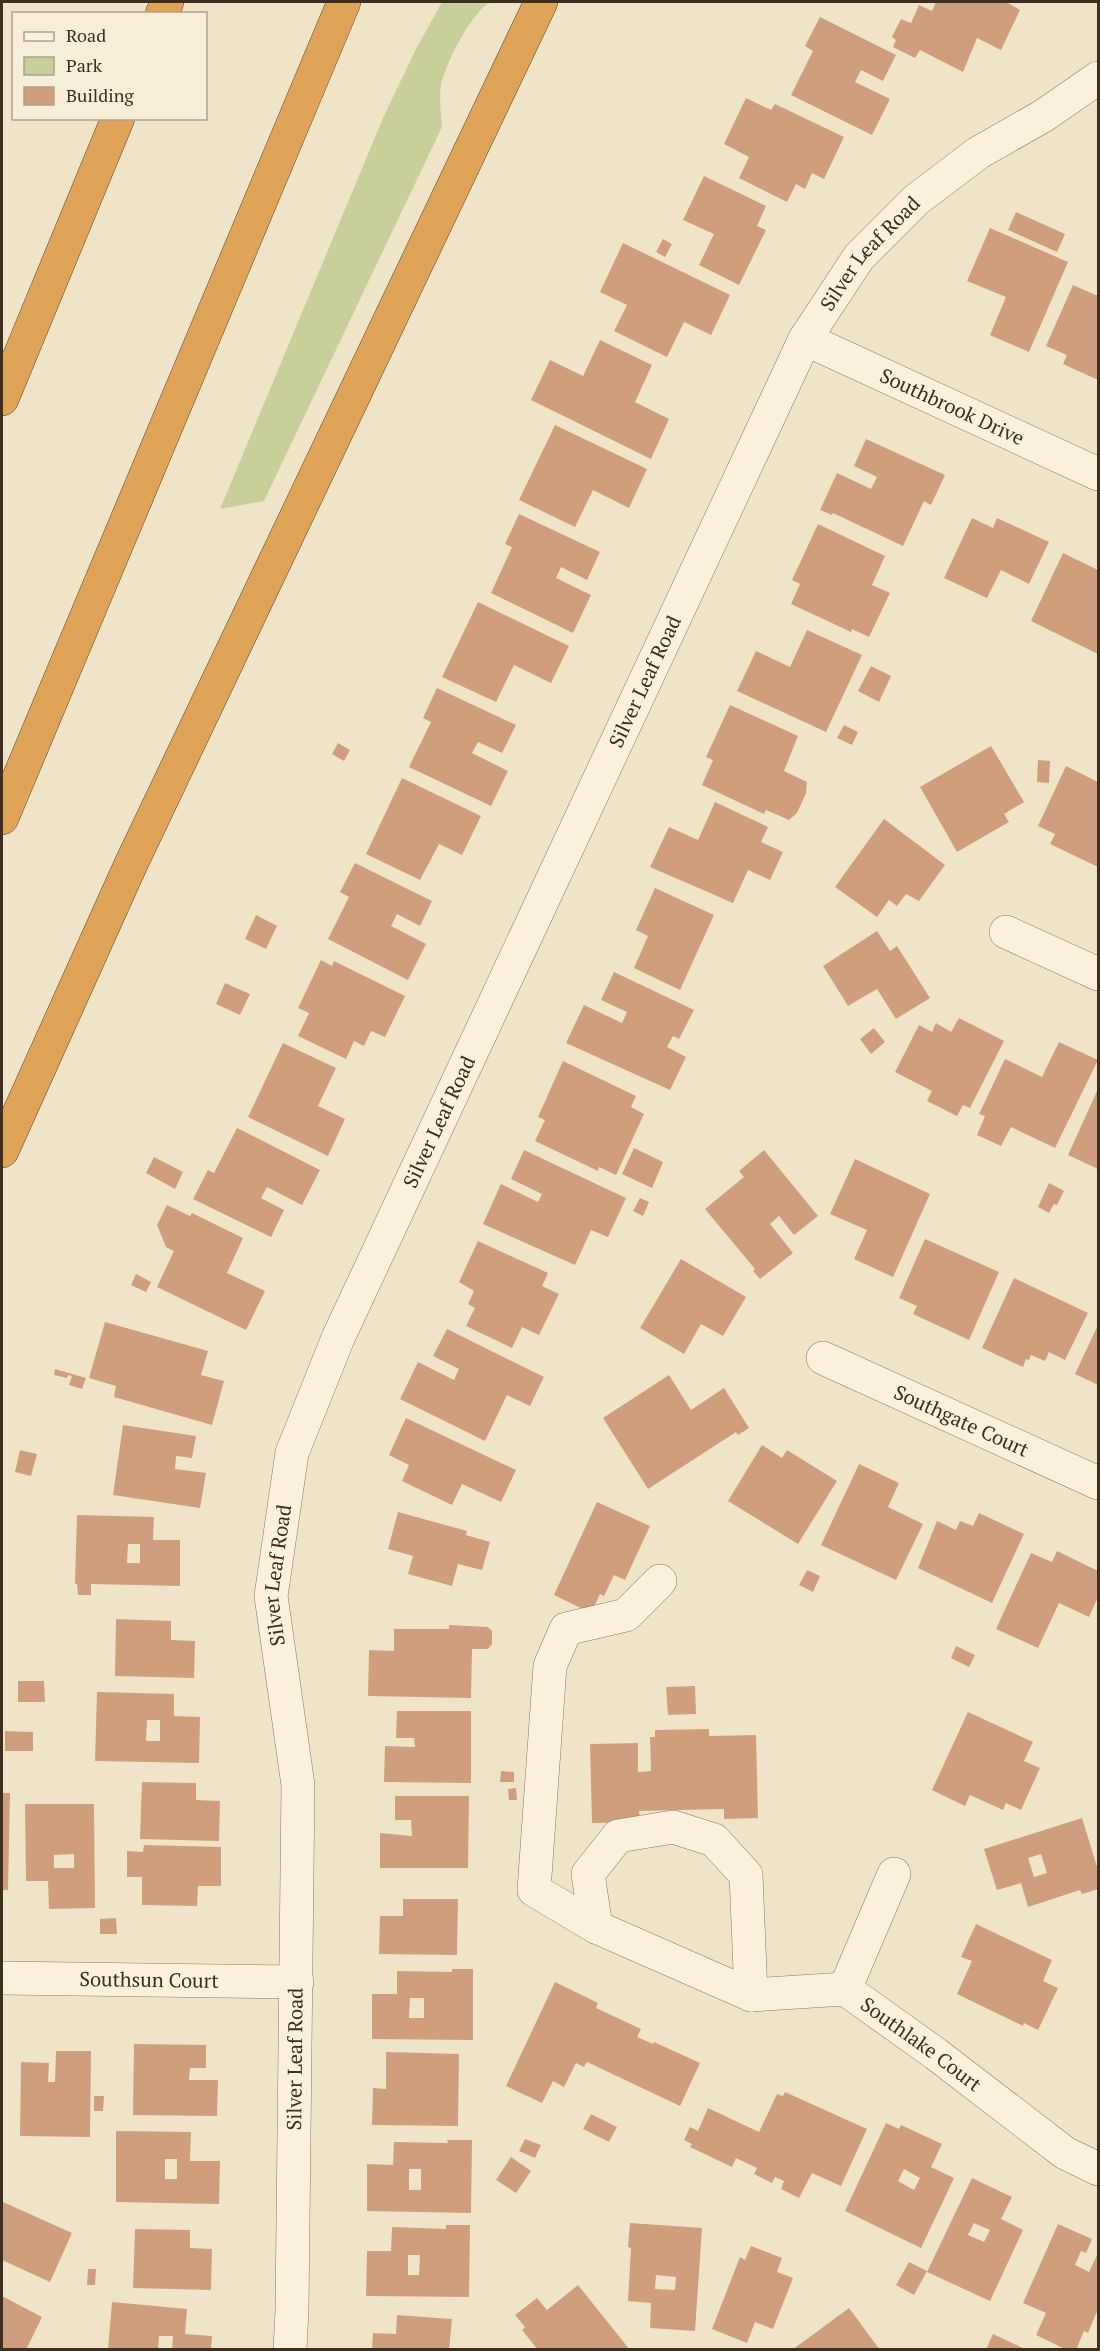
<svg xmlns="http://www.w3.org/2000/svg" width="1100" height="2351" viewBox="0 0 1100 2351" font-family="'PT Serif',serif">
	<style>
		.green { fill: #c9cf9b }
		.building { fill: #cf9f7d; fill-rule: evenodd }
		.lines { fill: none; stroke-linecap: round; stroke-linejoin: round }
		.minor-casing { stroke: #8d765c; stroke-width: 34 }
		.highway-casing { stroke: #5b4430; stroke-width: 34 }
		.minor { stroke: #faf1dc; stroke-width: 33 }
		.highway { stroke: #e0a458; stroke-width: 33 }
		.labels { text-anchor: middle; stroke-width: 4.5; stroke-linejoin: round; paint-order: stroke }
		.street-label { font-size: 20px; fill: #3d2e20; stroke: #f7eed8 }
	</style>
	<rect width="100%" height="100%" fill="#f0e4c8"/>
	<!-- green -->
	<path class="green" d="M442,2h48c-19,12 -44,60 -49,83 -2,14 0,28 1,42l-178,374 -44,8 163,-391 33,-69z"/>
	<!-- building -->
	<path class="building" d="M936,2h70l14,8 -19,40 -24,-12 -14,34 -43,-22 -5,8 -22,-11 3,-7 -4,-3 9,-18 10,4 8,-18 13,6z
		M820,17l76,38 -13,26 -22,-11 -6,12 35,17 -18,36 -81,-40 22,-44 -8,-5z
		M746,98l25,12 4,-6 69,33 -20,42 -12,-6 -7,16 -9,-5 -9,18 -48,-24 10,-21 -25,-13z
		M704,176l62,30 -9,20 9,4 -27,55 -40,-20 15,-31 -31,-14z
		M1016,212l49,22 -8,18 -49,-22z
		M990,228l78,34 -39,90 -39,-17 16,-38 -39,-16z
		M663,239l9,5 -7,13 -9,-5z
		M623,243l107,52 -19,40 -27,-13 -17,35 -53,-26 13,-26 -27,-13z
		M1073,285l25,11v84l-35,-16 4,-9 -21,-9z
		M600,340l52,25 -17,37 34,17 -18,40 -120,-59 19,-40 33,16z
		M555,425l92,44 -18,39 -36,-18 -18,37 -56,-27z
		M866,439l79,36 -14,30 -7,-4 -21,45 -70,-33 -1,2 -12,-5 17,-37 34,16 6,-12 -23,-11z
		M519,514l81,38 -13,28 -26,-13 -5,11 35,17 -18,38 -82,-40 21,-46 -7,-3z
		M972,518l21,10 4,-10 52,24 -20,42 -28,-14 -14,28 -43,-20z
		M818,524l67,32 -13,29 18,8 -21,44 -17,-8 -1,3 -60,-28 9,-20 -8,-4z
		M1063,553l35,17v84l-67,-33z
		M478,602l91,44 -18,37 -37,-18 -18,37 -54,-25z
		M807,630l55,25 -36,77 -89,-41 19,-40 34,16z
		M871,666l20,10 -12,26 -21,-11z
		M437,688l79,37 -14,28 -24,-11 -6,11 36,18 -17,35 -82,-39 22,-45 -8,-4z
		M730,705l68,31 -14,35 23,11 -1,11 -9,20 -8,7 -23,-10 -2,4 -62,-29 11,-25 -7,-3z
		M844,725l14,7 -6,13 -15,-7z
		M338,743l12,7 -6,11 -12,-7z
		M991,746l33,56 -20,12 5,8 -52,30 -37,-65z
		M1038,760l12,1 -1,22 -12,-1z
		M1066,766l32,16v85l-48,-23 5,-10 -17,-8z
		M402,778l79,38 -19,39 -23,-11 -19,36 -54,-26z
		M715,802l53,25 -7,15 22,10 -13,28 -22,-10 -15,33 -83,-36 19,-40 29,13z
		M884,819l61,46 -26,36 -13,-7 -9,12 -8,-6 -12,17 -42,-30z
		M355,863l77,38 -12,25 -23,-12 -6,12 35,18 -18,36 -80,-41 21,-42 -9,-5z
		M655,888l59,27 -34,75 -46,-22 14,-32 -12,-6z
		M256,915l21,11 -11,23 -21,-10z
		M877,931l13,20 7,-5 33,52 -34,21 -19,-30 -29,17 -25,-40z
		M321,960l11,6 2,-5 71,35 -20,41 -14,-6 -7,15 -10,-5 -8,18 -48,-23 11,-23 -11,-5z
		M614,972l80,38 -15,29 -6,-3 -6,11 19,10 -16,33 -104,-47 18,-38 38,18 5,-11 -26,-12z
		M225,983l25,11 -10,21 -24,-11z
		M959,1018l45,23 -34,67 -7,-3 -6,11 -30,-15 5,-10 -37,-19 24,-47 13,7 4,-9 15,9z
		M874,1028l11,14 -14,12 -11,-15z
		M1059,1042l39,18 -43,88 -44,-21 -10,19 -24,-11 8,-19 -6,-2 26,-55 37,18z
		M283,1043l53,25 -18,38 27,13 -17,37 -80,-39z
		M563,1061l73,35 -5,11 13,7 -28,61 -17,-8 -1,4 -63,-30 10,-21 -7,-3z
		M1098,1089v80l-30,-14z
		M237,1128l83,42 -18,35 -35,-18 -6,11 23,12 -13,27 -78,-38 15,-29 6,3z
		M634,1148l29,14 -11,26 -30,-14z
		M524,1150l102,48 -18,39 -17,-7 -16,35 -92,-41 18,-40 37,18 4,-8 -31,-15z
		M764,1150l54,66 -24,19 -15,-19 -9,8 23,29 -33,26 -7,-8 2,-2 -50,-60 39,-32 -5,-6z
		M154,1157l29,15 -8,17 -29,-16z
		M855,1159l75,35 -37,83 -39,-18 13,-29 -37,-16z
		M1049,1183l15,8 -7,14 -3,-1 -5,9 -11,-6z
		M640,1198l9,4 -6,14 -10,-5z
		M167,1205l23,11 2,-3 51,25 -16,35 38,18 -19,39 -89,-43 17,-36 -8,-4 -9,-22z
		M925,1239l74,33 -30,68 -56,-26 4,-8 -18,-8z
		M478,1241l70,32 -6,13 17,8 -20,41 -17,-8 -10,21 -46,-22 9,-18 -7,-4 6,-13 -15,-9z
		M681,1259l65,38 -23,39 -22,-12 -17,30 -44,-26z
		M136,1274l15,8 -5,10 -15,-7z
		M1014,1278l74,35 -23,47 -16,-8 -4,9 -14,-6 -2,5 -3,-1 -3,8 -41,-19z
		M105,1322l103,29 -7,24 23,6 -12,44 -98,-28 2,-11 -27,-8z
		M1098,1325v60l-23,-11z
		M447,1329l97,48 -14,29 -23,-11 -22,46 -85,-42 18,-37 36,18 5,-11 -26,-13z
		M55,1369l31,9 -4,11 -13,-4 3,-9 -4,-1 -1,3 -13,-3z
		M669,1375l22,35 33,-22 25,40 -11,7 -2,-3 -88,57 -45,-71z
		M406,1418l110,52 -15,32 -39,-18 -10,21 -50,-24 7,-16 -20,-10z
		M123,1425l73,11 -4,22 -16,-2 -1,13 31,4 -6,35 -87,-13z
		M762,1445l20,13 5,-8 50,31 -39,63 -70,-43z
		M20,1450l17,4 -6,22 -16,-4z
		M859,1464l40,19 -11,24 35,17 -27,56 -75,-35z
		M597,1502l53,24 -25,54 -11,-5 -10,21 -4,-2 -9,19 -37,-18z
		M398,1512l69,19 -1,4 24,7 -8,28 -24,-6 -6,22 -44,-12 5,-18 -25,-7z
		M979,1513l45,21 -32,69 -74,-35 19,-47 19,9 4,-9 13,5z
		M77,1515l77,2 -1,23h27v46l-89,-2v11h-13l-1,-11h-2zM128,1544h12v19h-13z
		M1057,1551l41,20v26l-9,20 -30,-14 -21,45 -42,-19 35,-76 21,9z
		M807,1570l13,6 -7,16 -14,-7z
		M116,1619l55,2v19l24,1 -1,37 -79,-2z
		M449,1625l39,2 4,4v13l-4,5h-16l-1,49 -103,-2 1,-46 25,1v-22h55z
		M956,1646l19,9 -6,12 -18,-9z
		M18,1681h26l1,21h-27z
		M695,1686l1,28 -28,1 -2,-28z
		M97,1692l77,2v22l26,1 -1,46 -104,-2zM147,1720h13v21h-14z
		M397,1711h74v72l-87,-1 1,-36 30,1 -1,-9h-18z
		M968,1712l65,30 -9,19 16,7 -19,42 -15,-7 -3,7 -33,-15 -5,11 -33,-16z
		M709,1729v7l47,-1 2,83 -34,1v-10l-85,2 1,11 -48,1 -2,-79 48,-1v29l13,-1 -1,-34h5v-7z
		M5,1731l28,1v19h-28z
		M501,1771l13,1v10h-14z
		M142,1782l54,1v17l24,1 -1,40 -79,-2z
		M516,1788l1,12h-8l-1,-11z
		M2,1793h8l-2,97h-6z
		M395,1796h74l-1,72h-88v-35l32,3 -1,-16h-16z
		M25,1804h69l1,104 -46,1 -1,-28h-22zM74,1854v14h-20v-13z
		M1082,1818l16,52v19l-16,5 -2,-4 -52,17 -7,-24 -24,7 -13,-41zM1041,1854l6,19 -13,4 -6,-19z
		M144,1845l77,2v39h-23l-1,20 -55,-1v-28h-15v-26l16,1z
		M403,1899h55l-1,56 -78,-1 1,-38h23z
		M116,1918l1,16h-17v-15z
		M976,1924l76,36 -9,21 15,7 -20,42 -14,-7 -1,3 -66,-32 15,-33 -11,-4z
		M452,1969h21v71l-101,-1v-45h25v-23l55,1zM410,1998h14v20h-15z
		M555,1982l43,21 -2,5 45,21 -4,8 16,7 1,-2 46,21 -20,43 -93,-44 -3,5 -8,-4 -12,24 -11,-6 -11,22 -36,-17z
		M134,2044l72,1v23h-16l-1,12h29l-1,36 -84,-1z
		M56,2051h35l-1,86 -70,-1 1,-74 28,1 -1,19h7z
		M386,2052l73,2 -1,72 -86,-1 1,-37 13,1z
		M785,2092l82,37 -26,57 -29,-13 -13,25 -18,-9 3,-8 -9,-4 -3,6 -18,-9 3,-6 -21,-10 -4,9 -42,-20 2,-3 -8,-4 6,-13 8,4 10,-23 51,24 18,-38 6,2z
		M94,2096h10l-1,15h-9z
		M591,2114l26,13 -8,15 -26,-13z
		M886,2123l13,6 2,-4 41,19 -11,23 23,11 -33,70 -76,-37zM904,2169l16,9 -6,12 -16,-9z
		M116,2131l75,1 -1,29h30l-1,43 -103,-2zM165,2159h12v20h-12z
		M525,2139l16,6 -6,13 -16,-7z
		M447,2140h25l-1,73 -104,-2v-47l26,1 1,-23 54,1zM409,2169h12v21h-12z
		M511,2157l20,14 -15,22 -20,-13z
		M972,2178l40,19 -11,22 22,11 -33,71 -63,-29zM974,2223l16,7 -6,12 -16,-7z
		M3,2202l69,31 -22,49 -48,-22v-54z
		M630,2223l72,5 -7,103 -45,-3 1,-25 -23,-2 3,-53 -3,-1zM656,2275l20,2 -1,13 -20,-1z
		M1058,2224l34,15 -6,14 -5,-2 -6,14 14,7 9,-19v56l-10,24 -4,-2 -8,19h-9l-31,-15 10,-22 -23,-10z
		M446,2225h24l-1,72 -103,-1 1,-45h24l1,-24 54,2zM408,2255h12l-1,20h-11z
		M135,2229l55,1v18l22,1 -1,41 -78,-2z
		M751,2246l31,12 -5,14 16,6 -20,51 -18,-7 -8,21 -35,-14 28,-72 5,3z
		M909,2262l18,9 -13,24 -18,-10z
		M88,2269h8l-1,16h-8z
		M578,2285l52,65h-92l-16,-20 3,-3 -10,-12 22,-17 10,12z
		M2,2296l40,21 -16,33h-24z
		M112,2302l75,7 -2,25 27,2 -1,14h-39l1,-14h-14l-1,14h-50z
		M849,2308l31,42h-88z
		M397,2315l55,4 -3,31h-77l1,-17 23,1z
		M993,2334l34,16h-41z"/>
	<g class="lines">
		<!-- minor casing -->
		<g class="minor-casing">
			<g id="minor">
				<path id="s1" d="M805,339l293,135"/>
				<path d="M1006,932l92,42"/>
				<path id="s2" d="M823,1358l275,125"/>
				<path d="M660,1581l-34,34 -60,14 -16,37 -16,224 62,37 155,68 94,-6"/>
				<path id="s3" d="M894,1874l-49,115 91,65 129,99 33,16"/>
				<path d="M596,1927l-8,-53 30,-38 55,-9 41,13 32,35 5,120"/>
				<path id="s4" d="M2,1978l295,4"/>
				<path id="s5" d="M290,2350l2,-40 6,-525 -27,-189 21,-143 46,-115 467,-999 54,-82 57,-57 62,-47 65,-37 55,-38"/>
			</g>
		</g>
		<!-- highway casing -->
		<g class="highway-casing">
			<path id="highway" d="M162,14l5,-12
				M2,399l116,-281
				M2,818l342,-816
				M2,1151l129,-287 410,-862"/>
		</g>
		<!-- minor -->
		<use href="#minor" class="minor"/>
		<!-- highway -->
		<use href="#highway" class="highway"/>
	</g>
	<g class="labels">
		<!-- street labels -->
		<g class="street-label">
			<text dy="7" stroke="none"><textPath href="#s5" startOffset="2235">Silver Leaf Road</textPath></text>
			<text dy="7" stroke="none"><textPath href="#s1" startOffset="162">Southbrook Drive</textPath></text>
			<text dy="7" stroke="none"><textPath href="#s5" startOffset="1749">Silver Leaf Road</textPath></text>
			<text dy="7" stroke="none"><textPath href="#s5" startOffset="1263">Silver Leaf Road</textPath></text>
			<text dy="7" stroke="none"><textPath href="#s2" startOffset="152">Southgate Court</textPath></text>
			<text dy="7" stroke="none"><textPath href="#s5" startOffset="777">Silver Leaf Road</textPath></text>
			<text dy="7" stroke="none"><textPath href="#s4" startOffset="147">Southsun Court</textPath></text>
			<text dy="7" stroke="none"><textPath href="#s3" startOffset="219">Southlake Court</textPath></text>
			<text dy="7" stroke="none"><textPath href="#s5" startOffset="291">Silver Leaf Road</textPath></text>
		</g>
	</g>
	<!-- border -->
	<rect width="1100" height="2351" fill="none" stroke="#3d2e20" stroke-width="6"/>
	<!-- legend -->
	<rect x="12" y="12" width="195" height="108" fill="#f7eed8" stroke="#ada18e" stroke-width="1.5"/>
	<rect x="24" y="32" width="30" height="9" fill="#faf1dc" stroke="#ada18e" stroke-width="1.5"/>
	<text x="66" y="42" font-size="18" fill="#3d2e20">Road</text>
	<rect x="24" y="57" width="30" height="18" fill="#c9cf9b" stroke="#ada18e" stroke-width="1.5"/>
	<text x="66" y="72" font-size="18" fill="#3d2e20">Park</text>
	<rect x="24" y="87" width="30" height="18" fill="#cf9f7d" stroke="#ada18e" stroke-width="1.5"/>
	<text x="66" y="102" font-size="18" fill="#3d2e20">Building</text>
</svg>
